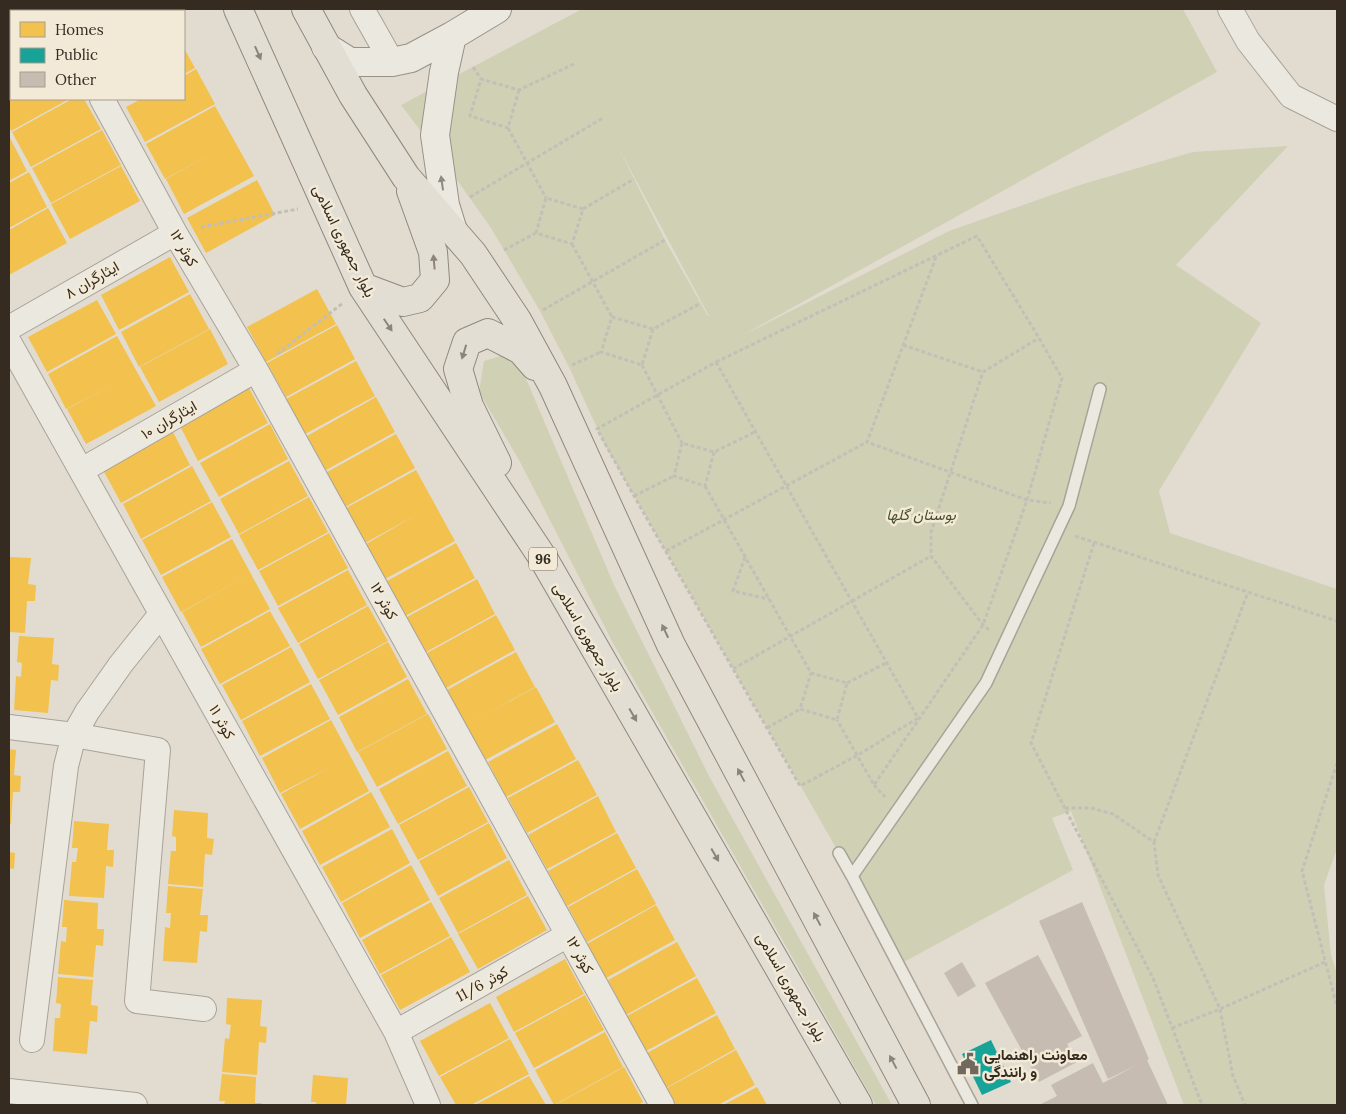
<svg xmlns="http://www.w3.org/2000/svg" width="1346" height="1114" viewBox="0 0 1346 1114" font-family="Lora,Vazirmatn,serif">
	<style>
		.green { fill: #d0d0b4; fill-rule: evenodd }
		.homes { fill: #f2c14e }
		.public { fill: #17a398 }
		.building { fill: #c6bcb1 }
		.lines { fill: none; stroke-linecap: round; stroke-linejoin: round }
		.lane-casing { stroke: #a8a298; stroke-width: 14 }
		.street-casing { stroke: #a8a298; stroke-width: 26 }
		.secondary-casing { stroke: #979188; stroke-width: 30 }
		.primary-casing { stroke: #8e887f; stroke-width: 30 }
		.path { stroke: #c3bfb7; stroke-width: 3; stroke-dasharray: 4 2.5; stroke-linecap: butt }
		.lane { stroke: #ebe8e0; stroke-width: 11 }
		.street { stroke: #ebe8e0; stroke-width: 24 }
		.secondary { stroke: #ebe8e0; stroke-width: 28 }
		.primary { stroke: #e2ded3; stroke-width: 28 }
		.oneway { fill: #8c847a }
		.oneway2 { fill: #908a80 }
		.labels { text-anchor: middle; stroke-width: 5; stroke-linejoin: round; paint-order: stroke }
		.shield { fill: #f2ead7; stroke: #6e6458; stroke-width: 1 }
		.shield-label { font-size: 14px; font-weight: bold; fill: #362b21 }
		.street-label { font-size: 15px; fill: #362b21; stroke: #f2ead7 }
		.park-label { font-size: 15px; font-style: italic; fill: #46502a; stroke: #f2ead7 }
		.poi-label { font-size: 15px; font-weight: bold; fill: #362b21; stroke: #f2ead7; text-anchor: start }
	</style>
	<rect width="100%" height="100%" fill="#e2dcd0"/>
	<!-- green -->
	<path class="green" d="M582,9h601l34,63 -474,263 206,-104 134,-47 110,-32 95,-6 -112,119 85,58 -102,168 11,42 167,56v260l-13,36 7,70 6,19v131h-153l-113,-294 -19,7 21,52 -171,93 -298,-520 -35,-76 -29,-56 -49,-83 -54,-76 -36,-47zM616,143l93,173h-1l-43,-76z
		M504,355l20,19 90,211 96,193 182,327h-16l-89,-157 -173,-303 -95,-185 -40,-68 5,-31z"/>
	<!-- homes -->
	<path class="homes" d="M9,9h25l1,2h-24v24l-2,2z
		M71,9h58l-5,2h-51z
		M133,9h29l1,2h-34z
		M11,38v45l-2,1v-45z
		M184,48l11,20 -11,6z
		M196,69l19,35 -70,38 -19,-35 15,-8h43v-23z
		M11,85v14h58l-58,32 -2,-5v-40z
		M72,99h12l17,30 -70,38 -19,-35z
		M215,106l39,70 -70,38 -18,-35 50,-28 -51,28 -19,-35z
		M102,130l19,35 -70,38 -19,-35z
		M9,136l18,35 -18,10z
		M121,166l19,35 -70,38 -19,-35z
		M29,172l18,35 -38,21v-45z
		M257,180l18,35 -69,38 -19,-35z
		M48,208l19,35 -58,32v-45z
		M170,257l19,35 -70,38 -18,-35z
		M317,289l19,35 -70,38 -19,-35z
		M190,294l19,35 -70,38 -18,-35z
		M97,300l19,34 -69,38 -19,-35z
		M337,325l18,34 -69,38 -19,-34z
		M210,329l18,35 -69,38 -19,-35z
		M117,336l39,70 -70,38 -19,-35 51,-27 -52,27 -18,-35z
		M356,361l19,35 -70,38 -19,-35z
		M249,388l19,35 -70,38 -18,-35z
		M376,397l19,35 -69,38 -19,-34z
		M270,424l18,35 -69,38 -19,-34z
		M172,430l18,35 -69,38 -19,-35z
		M396,434l19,34 -70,39 -18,-35z
		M289,461l19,35 -69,38 -19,-35z
		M192,466l19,35 -70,38 -18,-35z
		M416,470l39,71 -70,38 -19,-35 50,-29 -51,28 -19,-35z
		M309,497l19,35 -70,38 -19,-35z
		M212,502l19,35 -70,38 -19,-35z
		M329,533l19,35 -70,38 -19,-35z
		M232,539l19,35 -70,38 -19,-35z
		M456,543l19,35 -70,38 -18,-35z
		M9,557l22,1 -3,26 8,1 -1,16h-8l-2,32 -16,-1z
		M348,570l19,35 -69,38 -20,-35z
		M251,574l19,35 -69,38 -19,-35z
		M477,579l18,35 -69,38 -19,-35z
		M368,606l20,35 -70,38 -19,-35z
		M270,611l20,35 -70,38 -19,-35z
		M496,615l19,35 -69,38 -19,-35z
		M19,636l35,2 -2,26 7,1 -1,16 -7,-1 -3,33 -34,-3 2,-34 5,1 1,-14 -5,-1z
		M388,642l19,35 -69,38 -19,-35z
		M291,647l19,35 -69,38 -19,-35z
		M516,652l19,35 -69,38 -19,-35z
		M408,679l19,35 -70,38 -18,-35z
		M311,684l19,35 -70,37 -18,-35z
		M536,687l19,35 -70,38 -19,-35z
		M428,714l19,35 -70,38 -19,-35z
		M331,720l38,71 -69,38 -19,-35 51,-28 -52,27 -18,-35z
		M557,724l19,35 -70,38 -18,-35z
		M9,749l7,1 -2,25 7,1 -1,16h-7l-2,32h-2z
		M448,751l19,35 -69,38 -19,-35z
		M578,760l19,35 -70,38 -19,-35z
		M469,787l19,35 -70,38 -19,-35z
		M371,792l19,35 -70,38 -18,-34z
		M598,796l18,36 -69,37 -19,-34z
		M174,810l34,3 -1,25 7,1 -2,16 -7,-1 -2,33 -35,-3 3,-33h5v-14l-4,-1z
		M74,821l35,3 -2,26h7l-1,17 -7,-1 -2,32 -35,-2 3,-34h4l2,-14h-6z
		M489,823l18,35 -69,38 -19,-35z
		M392,829l18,34 -69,39 -19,-35z
		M617,833l19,35 -69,38 -19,-35z
		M9,852l6,1 -1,16 -5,-1z
		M509,860l18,35 -69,38 -19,-35z
		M411,865l19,35 -70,38 -18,-35z
		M637,869l19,35 -69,38 -19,-35z
		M168,886l35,3 -3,26h8l-1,17 -7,-1 -3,32 -34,-2 2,-34 5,1 1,-15h-5z
		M528,896l19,34 -69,39 -20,-35z
		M64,900l34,3 -1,26h7l-1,17 -7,-1 -3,32 -35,-3 3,-33 5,1 1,-15h-5z
		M431,902l19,34 -70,38 -18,-34z
		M656,905l19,35 -69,38 -19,-34z
		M451,937l19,35 -70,38 -19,-35z
		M677,942l19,34 -70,39 -18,-35z
		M565,959l19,35 -70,38 -18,-35z
		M58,977l35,3 -2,25 7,1 -1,16 -7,-1 -3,33 -34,-3 2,-33h5l1,-14 -5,-1z
		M697,978l19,35 -70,38 -19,-35z
		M585,995l19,35 -70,38 -19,-35z
		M227,998l35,2 -2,26 7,1 -1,16 -7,-1 -2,33 -35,-3 3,-34 4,1 2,-14 -5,-1z
		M490,1003l19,35 -70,38 -19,-35z
		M717,1015l18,34 -69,39 -19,-35z
		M605,1032l18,35 -69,38 -19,-35z
		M510,1039l19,35 -58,31h-15l-16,-28z
		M736,1050l19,35 -37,20h-42l-9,-17z
		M624,1067l19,35 -5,3h-83z
		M222,1074l34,3 -1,26h7l-1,2h-37l1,-4h-6z
		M313,1075l35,3 -2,27h-30v-3h-5z
		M529,1076l17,29h-71z
		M757,1087l10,18h-44z"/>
	<!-- public -->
	<path class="public" d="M991,1040l20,42 -29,13 -20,-41z"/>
	<!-- building -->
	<path class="building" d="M1082,902l67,157 -2,1 21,45h-129l18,-9 -6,-11 42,-22 10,20 34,-18 -29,14 -69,-158z
		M1038,955l44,81 -15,8 10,18 -38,20 -54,-99z
		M962,962l14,24 -18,11 -14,-24z"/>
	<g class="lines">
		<!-- lane casing -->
		<g class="lane-casing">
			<path id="lane" d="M839,853l13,23 120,229
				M852,876l134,-193 83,-177 31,-117"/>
		</g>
		<!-- street casing -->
		<g class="street-casing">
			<path id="street" d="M53,9l1,2
				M362,9l30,53
				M1230,9l18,32 43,55 46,23
				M102,99l73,134 81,137 406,735
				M9,328l166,-95
				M9,342l387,690 32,73
				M82,470l174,-100
				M9,727l65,8 84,15 -21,251 67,8
				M396,1032l172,-97
				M32,1040l34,-274 8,-31 13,-23 34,-48 40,-50
				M9,1091l126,14"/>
		</g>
		<!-- secondary casing -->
		<g class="secondary-casing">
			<path id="secondary" d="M452,36l-8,36 -9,63 10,70 8,26
				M326,47l24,15h42l19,-4 41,-22 45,-27"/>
		</g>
		<!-- primary casing -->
		<g class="primary-casing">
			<path id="primary" d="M238,9l125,278 180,271 315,547
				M306,9l47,86 53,82 67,77 44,66 36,66 118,259 245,460
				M363,287l40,15 17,-4 15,-18 -2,-28 -22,-61
				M497,463l-28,-57 -11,-37 9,-27 21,-9 33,17 14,16"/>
		</g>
		<!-- path -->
		<path class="path" d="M473,67l8,12
			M519,90l-11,38 -38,-12 11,-37 38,11 55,-26
			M508,128l38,70
			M470,197l133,-79
			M583,209l-37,-11 -10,35 36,11 11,-35 51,-30
			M201,227l97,-18
			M572,244l40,73
			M504,250l32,-17
			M936,257l-69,185 160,58 24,3
			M543,310l122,-70
			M653,329l-41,-12 -11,35 41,13 11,-36 48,-26
			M903,345l80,27
			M277,354l66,-51
			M716,362l202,356 -60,37 -58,31 -166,-290 -37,-67z
			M716,362l261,-126 62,102 23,40 -35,122 -44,125 -109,160 -37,-65
			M572,365l29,-13
			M642,365l40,78
			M714,452l-9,34 -31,-10 8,-33 32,9 41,-20
			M705,486l106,187 36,10 -10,37 -37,-11 11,-36
			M634,496l40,-20
			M1075,536l262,85
			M1094,543l-63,200 122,235 49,127
			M666,551l201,-109
			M745,557l-12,34 36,8
			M989,630l-6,-5 -52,-69v-24l52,-160 56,-34
			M733,669l198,-113
			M847,683l39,-20
			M767,728l33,-19
			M1337,763l-35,108 35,136
			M874,785l11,12
			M1065,808h26l22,6 41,28 4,33 62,134 13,67 12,29
			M1154,842l94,-250
			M1172,1028l48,-19 105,-47"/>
		<!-- lane -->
		<use href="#lane" class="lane"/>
		<!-- street -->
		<use href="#street" class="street"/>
		<!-- secondary -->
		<use href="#secondary" class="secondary"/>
		<!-- primary -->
		<use href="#primary" class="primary"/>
	</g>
	<!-- one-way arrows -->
	<defs><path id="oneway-solid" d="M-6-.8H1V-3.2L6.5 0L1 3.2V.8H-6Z" transform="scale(1.25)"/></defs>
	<g class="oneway">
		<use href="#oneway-solid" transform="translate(258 53) rotate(66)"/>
		<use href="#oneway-solid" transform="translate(434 262) rotate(-95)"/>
		<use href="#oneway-solid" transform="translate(388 325) rotate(56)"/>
		<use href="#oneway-solid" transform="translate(464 352) rotate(107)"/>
		<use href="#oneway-solid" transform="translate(665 631) rotate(-115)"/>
		<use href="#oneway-solid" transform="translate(633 715) rotate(60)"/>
		<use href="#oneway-solid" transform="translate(741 775) rotate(-118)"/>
		<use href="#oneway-solid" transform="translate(715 855) rotate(60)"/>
		<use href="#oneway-solid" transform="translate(817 919) rotate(-118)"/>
		<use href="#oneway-solid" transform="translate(893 1062) rotate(-118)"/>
	</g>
	<use class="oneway2" href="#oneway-solid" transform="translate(442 183) rotate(-98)"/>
	<!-- icons -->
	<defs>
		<g id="civic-bare" transform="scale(1.725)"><path d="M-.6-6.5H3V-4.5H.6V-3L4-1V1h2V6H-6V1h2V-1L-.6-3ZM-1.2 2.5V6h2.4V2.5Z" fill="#72695e" stroke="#f2ead7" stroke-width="2.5" paint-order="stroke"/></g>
	</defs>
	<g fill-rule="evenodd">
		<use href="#civic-bare" x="968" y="1064"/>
	</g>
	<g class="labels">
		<!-- shield labels -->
		<rect class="shield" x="529" y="547.5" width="28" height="23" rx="4"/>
		<g class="shield-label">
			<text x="543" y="564">96</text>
		</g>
		<!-- street labels -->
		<g class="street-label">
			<text transform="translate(344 241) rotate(64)" y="5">بلوار جمهوری اسلامی</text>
			<text transform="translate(184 248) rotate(60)" y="5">کوثر ۱۲</text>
			<text transform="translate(92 280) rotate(-30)" y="5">ایثارگران ۸</text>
			<text transform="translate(169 420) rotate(-30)" y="5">ایثارگران ۱۰</text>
			<text transform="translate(384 601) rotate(61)" y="5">کوثر ۱۲</text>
			<text transform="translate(588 637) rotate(60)" y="5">بلوار جمهوری اسلامی</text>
			<text transform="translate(222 722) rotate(61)" y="5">کوثر ۱۱</text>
			<text transform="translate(580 955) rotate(61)" y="5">کوثر ۱۲</text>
			<text transform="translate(482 984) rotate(-29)" y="5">کوثر 11/6</text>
			<text transform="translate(791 987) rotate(60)" y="5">بلوار جمهوری اسلامی</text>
		</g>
		<!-- park labels -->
		<g class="park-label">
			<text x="921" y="520">بوستان گلها</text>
		</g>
		<!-- poi labels -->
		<g class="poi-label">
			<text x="984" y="1060">معاونت راهنمایی<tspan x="984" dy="17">و رانندگی</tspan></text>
		</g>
	</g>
	<!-- border -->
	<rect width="1346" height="1114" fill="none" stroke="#362b21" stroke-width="20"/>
	<!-- legend -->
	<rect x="10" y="10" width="175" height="90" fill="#f2ead7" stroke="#a79e8e"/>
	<rect x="20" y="22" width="25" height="15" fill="#f2c14e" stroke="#a79e8e"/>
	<text x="55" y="35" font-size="15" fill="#362b21">Homes</text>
	<rect x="20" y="48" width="25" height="15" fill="#17a398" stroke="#a79e8e"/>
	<text x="55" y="60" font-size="15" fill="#362b21">Public</text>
	<rect x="20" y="72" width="25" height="15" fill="#c6bcb1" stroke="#a79e8e"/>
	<text x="55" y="85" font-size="15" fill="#362b21">Other</text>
</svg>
